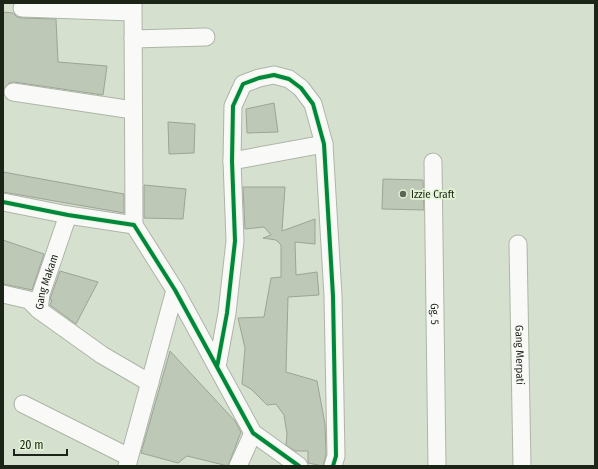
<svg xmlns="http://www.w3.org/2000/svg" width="598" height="469" viewBox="0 0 598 469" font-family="'Fira Sans Condensed',sans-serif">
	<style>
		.building { fill: #bec8b6; stroke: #9ca496 }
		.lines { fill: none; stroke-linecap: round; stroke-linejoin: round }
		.street-casing { stroke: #adb5a7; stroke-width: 19 }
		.street { stroke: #f9faf8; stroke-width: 17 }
		.cycleway-casing { stroke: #e2f4d5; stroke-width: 6 }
		.cycleway { stroke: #00873e; stroke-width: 4 }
		.poi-dot { fill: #5d6557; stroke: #e2f4d5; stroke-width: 1.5 }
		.labels { text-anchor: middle; stroke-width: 3.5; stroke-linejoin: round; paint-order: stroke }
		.poi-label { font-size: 11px; fill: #1c2317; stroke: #e2f4d5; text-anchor: start }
		.street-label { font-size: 11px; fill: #1c2317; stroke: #e2f4d5 }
	</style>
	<rect width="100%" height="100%" fill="#d6e0cf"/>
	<!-- building -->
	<path class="building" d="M3,12l10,1 4,4 5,1 34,1 2,43 49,4 -4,29 -89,-13 -5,1 -6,7z
		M274,103l4,29 -31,1 -1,-24z
		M168,122l27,2 -1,29 -25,1z
		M3,172l121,22v19l-121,-21z
		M383,179l40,1 1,30 -42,-1z
		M144,185l42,4 -3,30 -39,-1z
		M243,187h42l-3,44 33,-12v25l-20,-2 1,33 21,-3 2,23 -31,2 -2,75 31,9 8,43 1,31 -3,11 -15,-3v-12h-13l-9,-6 1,-11 -3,-19 -8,-11 -9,1 -16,-16 -9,-5 3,-36 -7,-30 26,-1 7,-39 10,-1v-32l-5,-5 -13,-2 8,-3 -7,-8 -19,2z
		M3,240l41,14 -12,36 -29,-6z
		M60,271l38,11 -22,42 -26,-19 2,-5h-2l1,-4z
		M170,351l65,70 6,11 -13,34 -41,-10 -9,7 -37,-10z"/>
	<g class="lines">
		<!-- street casing -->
		<g class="street-casing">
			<g id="street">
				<path d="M133,3l1,222"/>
				<path d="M22,8l110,4"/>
				<path d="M133,39l73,-2"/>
				<path d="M13,92l120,18"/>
				<path d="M232,161l92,-17"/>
				<path id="s1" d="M433,162l4,304"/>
				<path d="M3,202l65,13 66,10 41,65 78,143 46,33"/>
				<path id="s2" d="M518,244l4,222"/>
				<path id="s3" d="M3,294l26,6 10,10 2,-16 27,-79"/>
				<path d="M39,310l63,45 48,28"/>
				<path d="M217,367l10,-54 8,-72 -3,-80 1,-55 10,-22 16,-6 15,-3 15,4 12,9 12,16 11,40 9,152 3,160 -3,10"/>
				<path d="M23,404l106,53"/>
				<path d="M127,466l48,-176"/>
				<path d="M238,466l15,-33"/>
			</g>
		</g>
		<!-- street -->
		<use href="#street" class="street"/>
		<!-- cycleway casing -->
		<g class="cycleway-casing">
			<path id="cycleway" d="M3,202l65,13 66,10 41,65 78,143 46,33
				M217,367l10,-54 8,-72 -3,-80 1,-55 10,-22 16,-6 15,-3 15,4 12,9 12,16 11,40 9,152 3,160 -3,10"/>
		</g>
		<!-- cycleway -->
		<use href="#cycleway" class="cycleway"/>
	</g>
	<!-- markers -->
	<circle class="poi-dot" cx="403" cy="194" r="4"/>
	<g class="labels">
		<!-- poi labels -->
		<g class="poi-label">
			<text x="411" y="198">Izzie Craft</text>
		</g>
		<!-- street labels -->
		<g class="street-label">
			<text dy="4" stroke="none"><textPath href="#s3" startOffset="70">Gang Makam</textPath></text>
			<text dy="4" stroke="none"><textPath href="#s1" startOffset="152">Gg. 5</textPath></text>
			<text dy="4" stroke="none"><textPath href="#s2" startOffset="111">Gang Merpati</textPath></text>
		</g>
	</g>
	<!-- border -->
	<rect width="598" height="469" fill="none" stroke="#1c2317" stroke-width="8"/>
	<!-- scale -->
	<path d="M14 449v6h53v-6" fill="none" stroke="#1c2317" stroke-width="2"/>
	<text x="20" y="449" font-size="12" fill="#1c2317" stroke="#e2f4d5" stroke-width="3" paint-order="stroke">20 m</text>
</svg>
